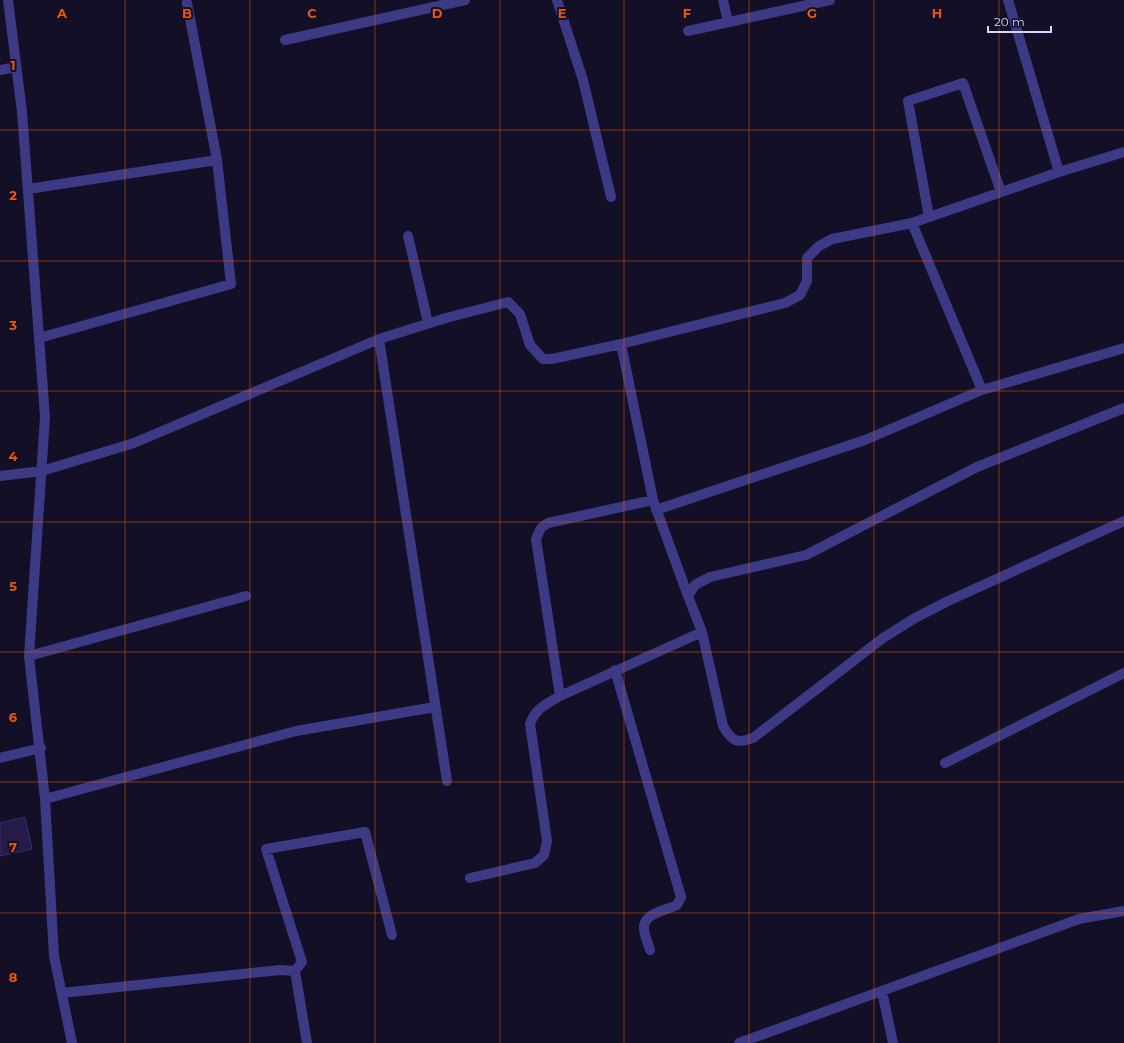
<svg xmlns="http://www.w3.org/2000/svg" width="1124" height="1043" viewBox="0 0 1124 1043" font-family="Montserrat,sans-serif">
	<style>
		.building { fill: #241b47; stroke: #3b2d73 }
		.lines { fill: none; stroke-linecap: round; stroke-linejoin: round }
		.minor { stroke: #3d3a85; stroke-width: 10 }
		.grid { fill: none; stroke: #e8590c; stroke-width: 1; stroke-opacity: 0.55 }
		.grid-label { font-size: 13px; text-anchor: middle; font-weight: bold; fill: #e8590c; stroke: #130f26; stroke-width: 4; stroke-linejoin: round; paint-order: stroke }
	</style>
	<rect width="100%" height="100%" fill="#130f26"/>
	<!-- building -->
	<path class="building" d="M25,817l7,32 -32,7v-33z"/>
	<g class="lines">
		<!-- minor -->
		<path class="minor" d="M8,0l14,112 23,305 -16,239 16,143 9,157 18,87
			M557,0l26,80 28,117
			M723,0l5,22
			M1008,0l51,172
			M688,31l142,-31
			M285,40l180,-40
			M0,70l16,-3
			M28,189l189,-29
			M929,217l-21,-116 55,-18 38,109
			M912,223l70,167
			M408,236l20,87
			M39,338l192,-54 -14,-124 -30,-157
			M379,339l68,442
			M621,344l164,-41 15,-8 7,-14v-23l12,-12 13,-7 80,-16 147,-51 65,-20
			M0,476l42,-5 92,-28 245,-104 67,-21 62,-16 12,12 10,31 13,14h9l69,-15 32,156 35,96
			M656,510l209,-70 117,-50 142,-42
			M702,632l-14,-36 7,-11 15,-8 96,-22 171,-88 147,-59
			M29,656l217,-60
			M615,670l66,227 -4,8c-11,5 -34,9 -33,23 0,7 4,15 6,22
			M560,696l-24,-157 5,-11 7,-5 105,-23
			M0,758l41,-10
			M945,763l179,-90
			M45,799l251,-68 139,-24
			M470,878l65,-15 9,-8 3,-14 -17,-117c5,-15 16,-20 30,-28l142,-64 21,94c9,15 13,18 30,12l130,-100 32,-20 33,-17 176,-80
			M295,971l7,-9 -36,-113 99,-17 27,103
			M882,991l11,52
			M62,993l218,-23 15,1 12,72
			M739,1043l340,-124 45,-8"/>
	</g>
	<!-- grid -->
	<path class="grid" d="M125,0v1043M250,0v1043M375,0v1043M500,0v1043M624,0v1043M749,0v1043M874,0v1043M999,0v1043M0,130h1124M0,261h1124M0,391h1124M0,522h1124M0,652h1124M0,782h1124M0,913h1124"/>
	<g class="grid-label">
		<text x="62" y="18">A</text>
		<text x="187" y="18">B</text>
		<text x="312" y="18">C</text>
		<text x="437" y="18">D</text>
		<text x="562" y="18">E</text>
		<text x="687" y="18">F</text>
		<text x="812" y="18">G</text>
		<text x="937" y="18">H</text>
		<text x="13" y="70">1</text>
		<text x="13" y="200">2</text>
		<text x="13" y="330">3</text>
		<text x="13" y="461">4</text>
		<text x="13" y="591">5</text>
		<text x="13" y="722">6</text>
		<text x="13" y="852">7</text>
		<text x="13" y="982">8</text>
	</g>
	<!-- scale -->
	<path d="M988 26v6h63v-6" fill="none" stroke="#d9d4ff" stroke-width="2"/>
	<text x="994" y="26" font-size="12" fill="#d9d4ff" stroke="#130f26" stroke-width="3" paint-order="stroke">20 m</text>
</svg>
